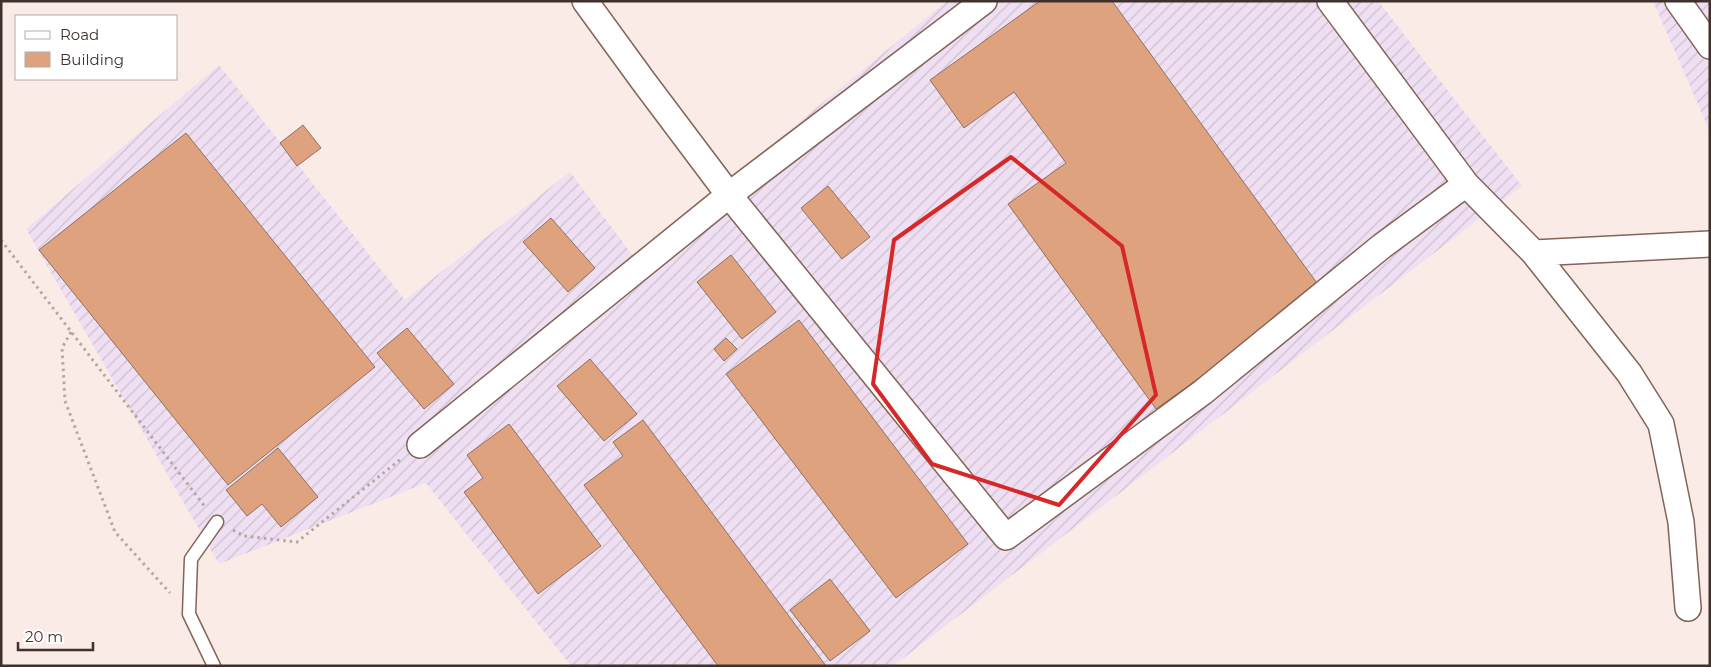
<svg xmlns="http://www.w3.org/2000/svg" width="1711" height="667" viewBox="0 0 1711 667" font-family="Montserrat,sans-serif">
	<style>
		.industrial { fill: url(#industrial-furrows) }
		.building { fill: #dea27e; stroke: #8f7160 }
		.lines { fill: none; stroke-linecap: round; stroke-linejoin: round }
		.lane-casing { stroke: #836457; stroke-width: 15 }
		.street-casing { stroke: #836457; stroke-width: 28 }
		.path { stroke: #b5a7a2; stroke-width: 3; stroke-dasharray: 2.5 4; stroke-linecap: butt }
		.lane { stroke: #fff; stroke-width: 12 }
		.street { stroke: #fff; stroke-width: 25 }
		.marked { fill: none; stroke: #d62828; stroke-width: 4; stroke-linejoin: round }
	</style>
	<defs>
		<pattern id="industrial-furrows" width="10" height="10" patternUnits="userSpaceOnUse" patternTransform="scale(1.25)"><rect width="10" height="10" fill="#efdff2"/><path d="M-1 1l2-2M0 10L10 0M9 11l2-2" fill="none" stroke="#cec0d0"/></pattern>
	</defs>
	<rect width="100%" height="100%" fill="#faebe6"/>
	<!-- industrial -->
	<path class="industrial" d="M947,1h431l144,185 -629,480h-322l-145,-183 -207,81 -193,-335 193,-164 186,235 165,-128 64,85z
		M1653,1h57v131z"/>
	<!-- building -->
	<path class="building" d="M1040,1h72l210,289 -166,119 -148,-205 58,-41 -52,-71 -50,36 -34,-48z
		M303,125l18,23 -24,18 -17,-23z
		M186,133l189,234 -147,118 -189,-235z
		M828,186l42,51 -28,22 -41,-51z
		M551,218l44,50 -27,24 -45,-50z
		M731,255l45,57 -34,27 -45,-57z
		M799,320l169,224 -72,54 -170,-224z
		M407,328l47,56 -30,25 -47,-56z
		M726,338l11,11 -13,12 -10,-12z
		M590,359l47,55 -33,27 -47,-55z
		M643,420l183,246h-108l-134,-181 39,-29 -10,-14z
		M509,424l92,122 -63,48 -74,-102 19,-14 -16,-23z
		M278,448l40,49 -37,30 -19,-23 -15,12 -21,-26z
		M830,579l40,52 -40,30 -40,-51z"/>
	<g class="lines">
		<!-- lane casing -->
		<g class="lane-casing">
			<path id="lane" d="M214,666l-25,-52 2,-55 26,-37"/>
		</g>
		<!-- street casing -->
		<g class="street-casing">
			<path id="street" d="M585,1l59,81 85,113 277,342 197,-145 179,-146 84,-62
				M1330,1l136,183 68,69 95,120 32,51 20,98 7,86
				M1678,1l32,45
				M1534,253l176,-9
				M420,445l309,-250 255,-194"/>
		</g>
		<!-- path -->
		<path class="path" d="M1,240l205,268
			M71,332l-9,16 3,53 50,131 55,61
			M233,530l11,6 53,6 104,-83"/>
		<!-- lane -->
		<use href="#lane" class="lane"/>
		<!-- street -->
		<use href="#street" class="street"/>
	</g>
	<!-- marked area -->
	<path class="marked" d="M1011,157l111,89 34,149 -97,110 -127,-41 -59,-80 21,-144z"/>
	<!-- border -->
	<rect width="1711" height="667" fill="none" stroke="#3f312c" stroke-width="5"/>
	<!-- legend -->
	<rect x="15" y="15" width="162" height="65" fill="#ffffff" stroke="#b2adab"/>
	<rect x="25" y="31" width="25" height="8" fill="#ffffff" stroke="#b2adab"/>
	<text x="60" y="40" font-size="15" fill="#3f312c">Road</text>
	<rect x="25" y="52" width="25" height="15" fill="#dea27e" stroke="#b2adab"/>
	<text x="60" y="65" font-size="15" fill="#3f312c">Building</text>
	<!-- scale -->
	<path d="M18 642v8h75v-8" fill="none" stroke="#3f312c" stroke-width="2.5"/>
	<text x="25" y="642" font-size="15" fill="#3f312c" stroke="#ffffff" stroke-width="4" paint-order="stroke">20 m</text>
</svg>
